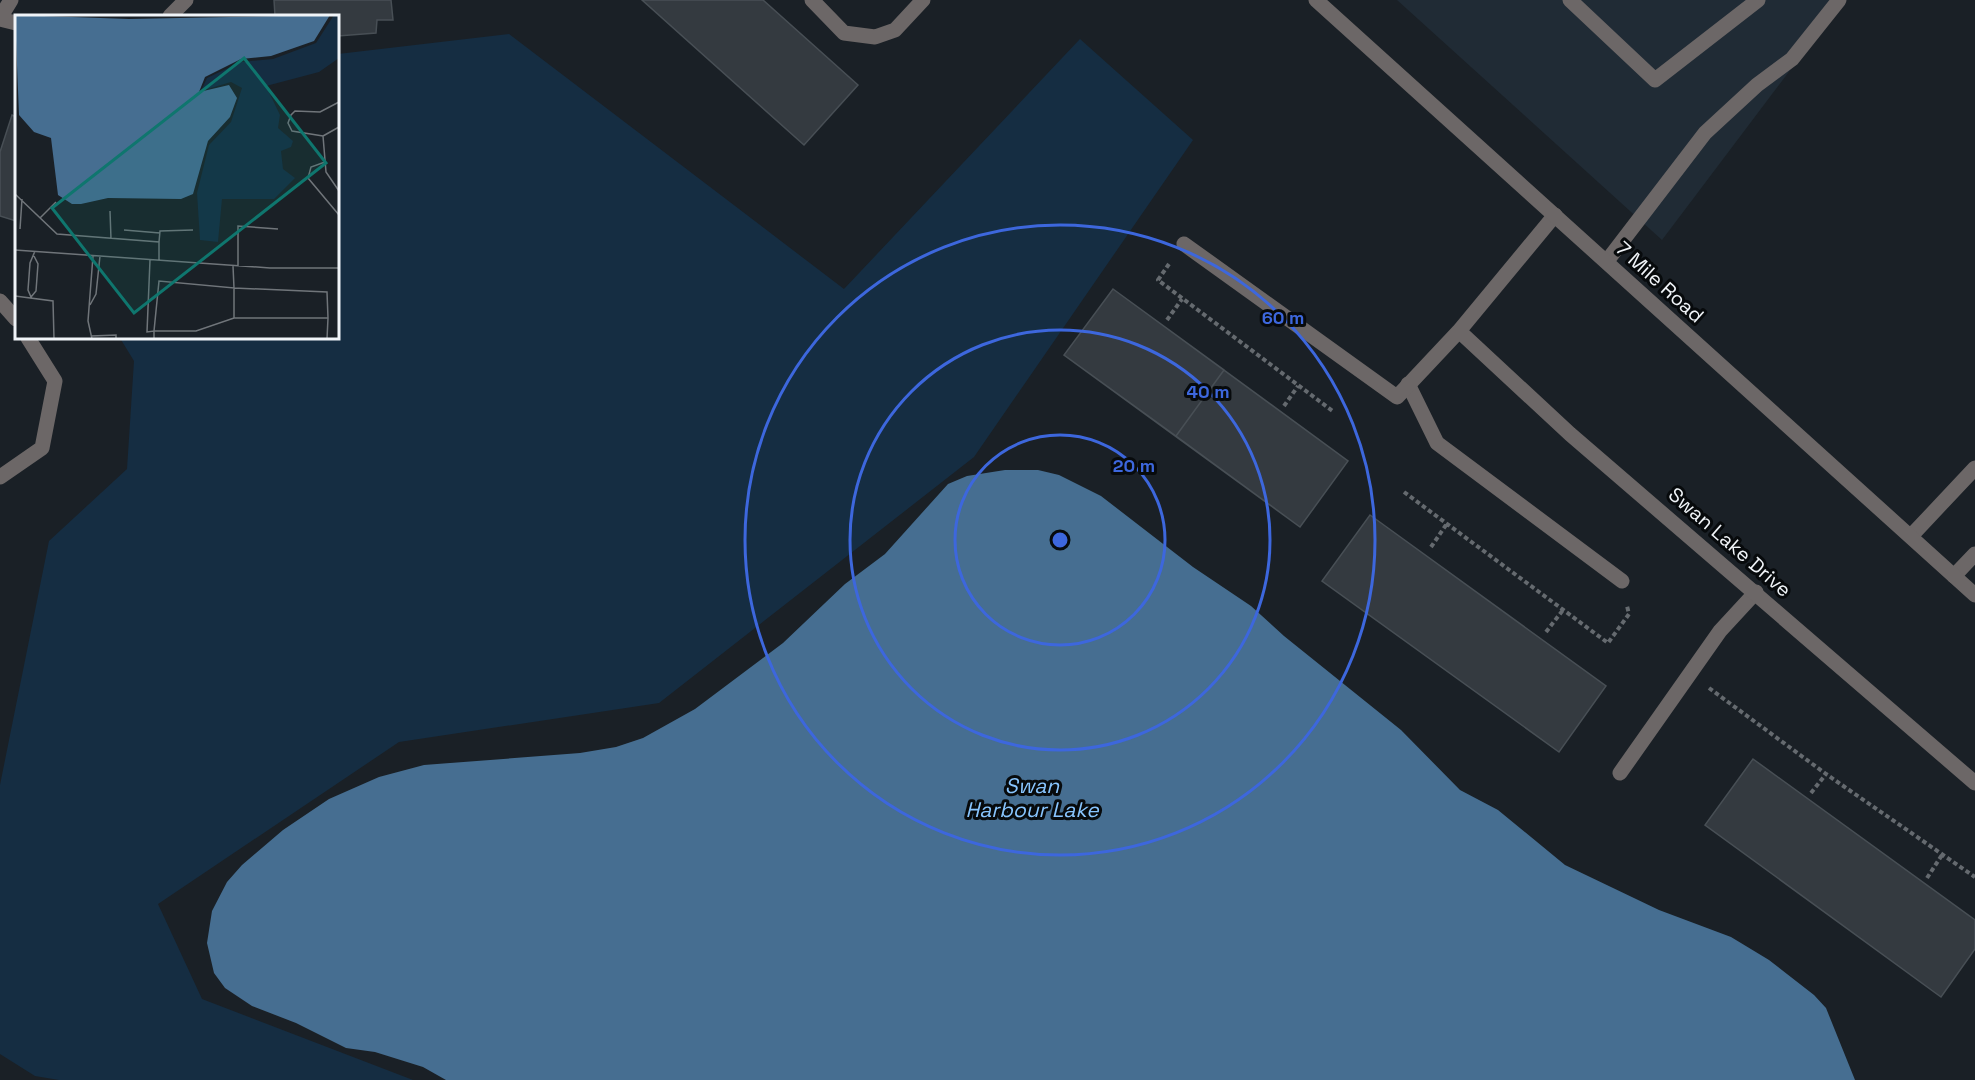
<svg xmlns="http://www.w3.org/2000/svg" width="1975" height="1080" viewBox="0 0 1975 1080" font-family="'Space Grotesk',sans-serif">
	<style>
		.built { fill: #202b35 }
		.green { fill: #152d42 }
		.water { fill: #466e91 }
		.building { fill: #343a40; stroke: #484f55; stroke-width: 1.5 }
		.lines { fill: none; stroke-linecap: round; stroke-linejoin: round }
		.path { stroke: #656a6f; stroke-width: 4; stroke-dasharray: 4.5 3; stroke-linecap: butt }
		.service { stroke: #6c6767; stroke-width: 15 }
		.minor { stroke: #6c6767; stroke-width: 15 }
		.tertiary { stroke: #6c6767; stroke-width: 15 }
		.ring { fill: none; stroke: #3d67dd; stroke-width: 3 }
		.labels { text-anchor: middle; stroke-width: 6; stroke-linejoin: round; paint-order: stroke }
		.street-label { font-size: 20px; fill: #f0f4f8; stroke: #070a0c }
		.water-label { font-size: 21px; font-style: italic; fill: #88c5fe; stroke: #070a0c }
		.inset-road { fill: none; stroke: #70757a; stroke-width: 1.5 }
		.view { fill: #0f766e; fill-opacity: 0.15; stroke: #0f766e; stroke-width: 3 }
		.inset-edge { fill: none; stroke: #f0f4f8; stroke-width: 3 }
		.centre { fill: #3d67dd; stroke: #070a0c; stroke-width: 3 }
		.ring-label { font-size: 18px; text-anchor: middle; font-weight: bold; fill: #3d67dd; stroke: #070a0c; stroke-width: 6; stroke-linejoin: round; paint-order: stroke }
	</style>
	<rect width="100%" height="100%" fill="#1a2026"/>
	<!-- built -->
	<path class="built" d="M1397,0h446l-181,240z"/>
	<!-- green -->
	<path class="green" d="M509,34l335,255 236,-250 113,101 -219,317 -315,246 -260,39 -241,162 44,95 211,81h-354l-24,-4 -35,-22v-269l49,-244 78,-72 7,-108 -14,-23h218v-284z"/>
	<!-- water -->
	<path class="water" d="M1005,470h33l21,5 42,21 92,71 58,39 33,30 117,94 59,60 38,20 67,55 94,45 72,27 38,23 45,35 12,13 29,72h-1409l-23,-13 -48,-15 -29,-4 -50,-25 -44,-17 -27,-18 -11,-15 -7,-30 5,-32 15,-29 15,-17 41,-35 46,-31 50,-22 45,-12 156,-12 36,-6 27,-9 52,-29 88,-66 62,-59 40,-30 63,-70 19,-8z"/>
	<!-- building -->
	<path class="building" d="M274,0h117l2,20h-16l-1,13 -38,3v-20h-63z
		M642,0h121l95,85 -54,60z
		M12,115l4,2v104l-16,-5v-64z
		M1113,289l235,172 -48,66 -236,-172z
		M1113,289l111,81 -48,66 -112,-81z
		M1224,370l124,91 -48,66 -124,-91z
		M1370,515l236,171 -47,66 -237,-171z
		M1753,759l222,161v29l-34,48 -236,-172z"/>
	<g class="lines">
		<!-- path -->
		<path class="path" d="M1169,264l-11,16 176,132
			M1167,320l15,-21
			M1284,406l14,-20
			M1404,492l204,151 21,-29 -2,-8
			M1431,547l15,-22
			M1546,632l17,-22
			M1709,688l117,86 149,103
			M1811,793l15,-19
			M1927,878l15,-23"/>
		<!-- service -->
		<path class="service" d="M1570,0l85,80 103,-80
			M1607,261l98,-128 52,-48 35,-26 47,-59
			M1408,384l29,59 185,138
			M1620,773l100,-142 36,-39"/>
		<!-- minor -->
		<path class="minor" d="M812,0l32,33 31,4 20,-7 28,-30
			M170,16l16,-16
			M0,18l11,-18
			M0,19l16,4
			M1555,215l-96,116 111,103 405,349
			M1184,244l213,153 62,-66
			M0,301l16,18
			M0,477l42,-29 13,-67 -27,-43
			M1911,536l64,-68
			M1954,576l21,-22"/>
		<!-- tertiary -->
		<path class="tertiary" d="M1316,0l659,595"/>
	</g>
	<!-- distance rings -->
	<g class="ring">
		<circle cx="1060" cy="540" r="105"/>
		<circle cx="1060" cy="540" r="210"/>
		<circle cx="1060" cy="540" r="315"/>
	</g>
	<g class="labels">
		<!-- street labels -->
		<g class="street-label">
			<text transform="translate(1660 282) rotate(42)" y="7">7 Mile Road</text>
			<text transform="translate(1730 542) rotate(41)" y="7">Swan Lake Drive</text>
		</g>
		<!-- water labels -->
		<g class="water-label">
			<text x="1032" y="793">Swan<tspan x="1032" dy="24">Harbour Lake</tspan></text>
		</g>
	</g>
	<!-- overview -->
	<g transform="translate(15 15)">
		<rect width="324" height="324" fill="#1a2026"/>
		<path d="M319,0h5v43l-20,14 -53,14 14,29 -2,13 15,13 -2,6 -10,4 2,18 12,9 -21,21h-52l-4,43 -18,-2 -3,-47 12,-48 22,-23 11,-34 -11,-6 -30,9 6,-13 34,-16 32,-3 43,-16z" fill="#152d42"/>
		<path d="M0,0l114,4 201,-4 -16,26 -43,15 -30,3 -36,18 -6,15 30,-7 8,13 -7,19 -22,24 -15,53 -12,5 -73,-1 -27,6h-9l-14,-9 -7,-57 -17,-6 -15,-17z" fill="#466e91"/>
		<path class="inset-road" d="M308,121l-31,-5 -4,-8 3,-8 4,-4 25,1 19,-10M308,121l3,36 13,19M308,121l16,-9M310,147l-14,5 -3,11 31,37M0,179l42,40 102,8v19M95,196l1,28M25,203l16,-16M5,214l2,-30M109,215l36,3M144,227l1,-11 33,-1M0,235l255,18h69M19,241l4,8 -2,27 -5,6 -3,-7 2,-27 5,-12M135,245l-3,72 7,-1v8M218,251l1,22 -75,-7 -5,50h42l38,-13h94l-1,-26 -93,-4v30M223,251v-40l40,3M0,281l38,5 1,38M75,290l6,-11 4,-38M76,321l25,-1v4M77,324l-4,-18 5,-65M312,324l1,-21"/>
		<path class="view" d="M229,43l82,105 -192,150 -82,-105z"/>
		<rect width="324" height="324" class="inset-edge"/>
	</g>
	<circle cx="1060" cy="540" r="9" class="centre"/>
	<g class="ring-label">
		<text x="1283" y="324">60 m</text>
		<text x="1208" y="398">40 m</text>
		<text x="1134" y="472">20 m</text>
	</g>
</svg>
